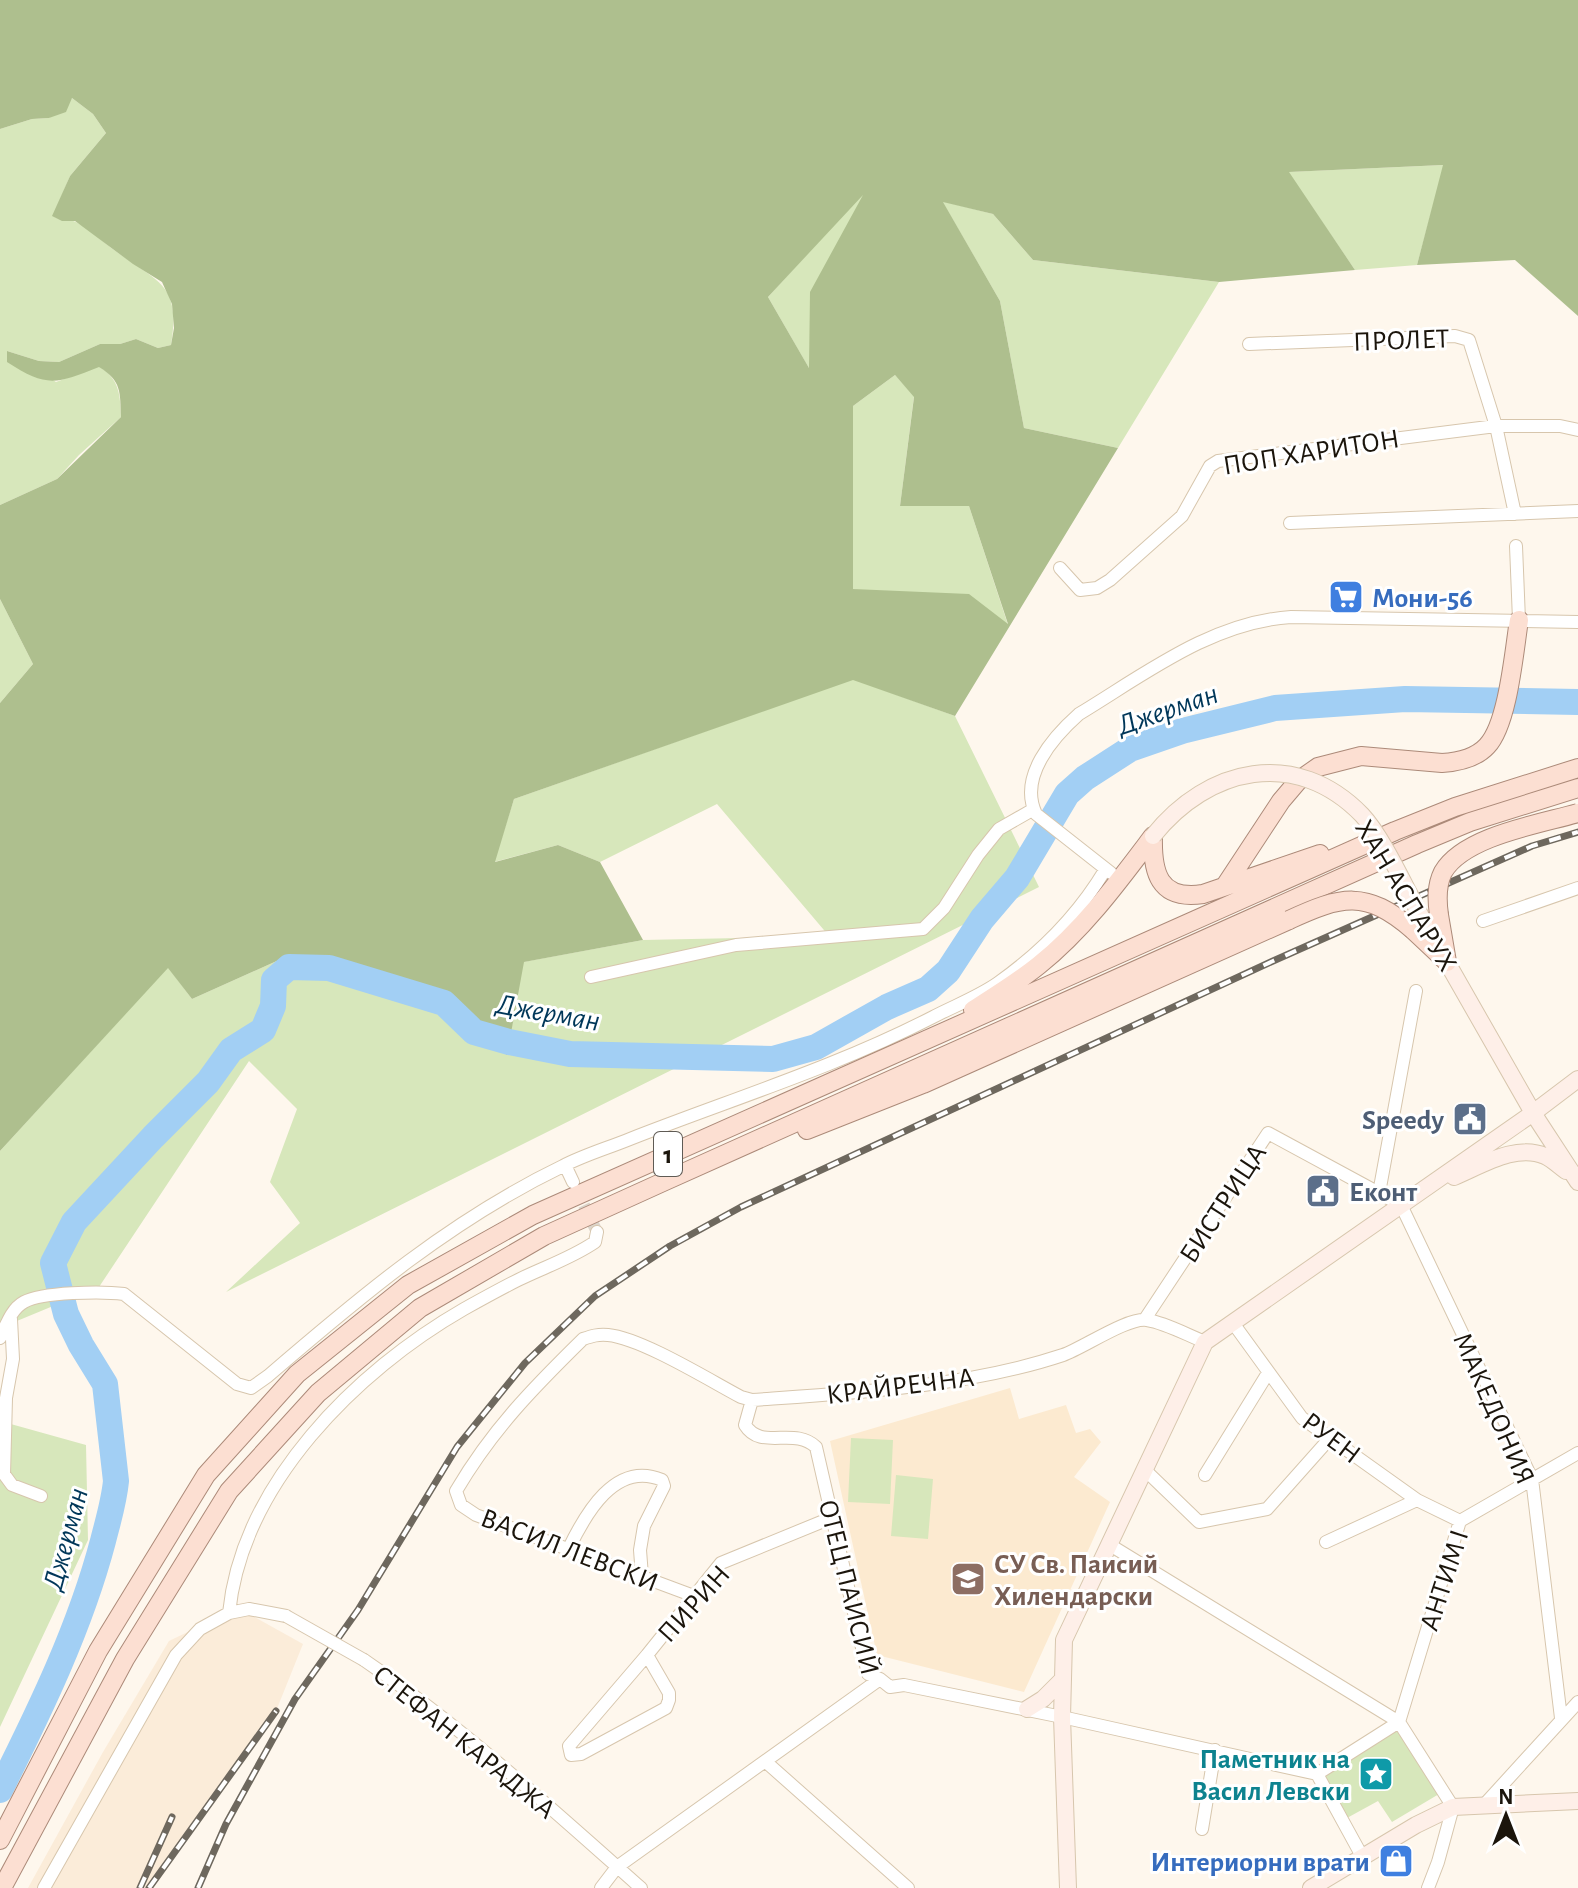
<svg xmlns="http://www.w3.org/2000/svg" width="1578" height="1888" viewBox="0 0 1578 1888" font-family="'Alegreya Sans',sans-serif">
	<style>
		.built { fill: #fcead0 }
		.industrial { fill: #fbecd9 }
		.green { fill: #d7e7bb }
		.forest { fill: #aebf8e; fill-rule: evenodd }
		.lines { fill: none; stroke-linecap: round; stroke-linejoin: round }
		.river { stroke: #a2cff4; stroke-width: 26 }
		.street-tunnel { stroke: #dcd5cb; stroke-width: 12; stroke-dasharray: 12 6; stroke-linecap: butt }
		.street-casing { stroke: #d7c6ad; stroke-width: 14 }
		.secondary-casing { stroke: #d7c6ad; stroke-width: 18 }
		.primary-casing { stroke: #ac8a79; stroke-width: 20 }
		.street { stroke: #fff; stroke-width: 12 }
		.secondary { stroke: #feefe8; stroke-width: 16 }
		.primary { stroke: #fcdfd2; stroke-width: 18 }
		.rail-casing { stroke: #6e685e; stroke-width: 7 }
		.rail { stroke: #fff; stroke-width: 4; stroke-dasharray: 12; stroke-linecap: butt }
		.street-bridge-casing { stroke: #d7c6ad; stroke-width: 14; stroke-linecap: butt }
		.secondary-bridge-casing { stroke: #d7c6ad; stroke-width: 18; stroke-linecap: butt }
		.primary-bridge-casing { stroke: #ac8a79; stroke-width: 20; stroke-linecap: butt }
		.street-bridge { stroke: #fff; stroke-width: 12 }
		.secondary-bridge { stroke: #feefe8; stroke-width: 16 }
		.primary-bridge { stroke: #fcdfd2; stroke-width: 18 }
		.labels { text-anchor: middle; stroke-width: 6; stroke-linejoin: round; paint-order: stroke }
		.shield { fill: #fff; stroke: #5f5b55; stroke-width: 2 }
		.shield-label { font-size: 26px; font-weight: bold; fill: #1b150c }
		.street-label { font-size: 28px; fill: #1b150c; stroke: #fff }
		.shop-label { font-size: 28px; font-weight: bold; fill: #366cbe; stroke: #fff; text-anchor: start }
		.service-label { font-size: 28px; font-weight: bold; fill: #4e5e75; stroke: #fff; text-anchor: end }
		.education-label { font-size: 28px; font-weight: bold; fill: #785e54; stroke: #fff; text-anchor: start }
		.culture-label { font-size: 28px; font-weight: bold; fill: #0d838f; stroke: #fff; text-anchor: end }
		.water-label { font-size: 30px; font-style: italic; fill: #003759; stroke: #fff }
	</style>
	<rect width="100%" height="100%" fill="#fef7ed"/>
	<!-- built -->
	<path class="built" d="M1010,1388l9,31 47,-14 10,28 14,-4 11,13 -27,35 36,25 -86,190 -147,-37 -47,-214z"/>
	<!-- industrial -->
	<path class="industrial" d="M249,1614l54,30 -27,67 -127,177h-121l75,-136 66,-111 31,-15z"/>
	<!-- green -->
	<path class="green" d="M72,98l21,16 13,19 -36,43 -17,40c8,5 16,3 23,6 14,7 28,21 41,30 42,31 64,32 54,93l-13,3 -22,-9 -16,5h-20l-41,18 -20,-1 -32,-10 49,31 43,-16c21,14 21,28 22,51l-42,38 -22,24 -57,26v-376l32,-10 17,-1z
		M1444,165l-27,100 -62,5 -67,-98z
		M865,191l-55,179 -42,-73z
		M942,201l51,13 40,46 186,22 -101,166 -94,-20 -24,-127z
		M895,375l19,21 -14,110h69l39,119 -155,-36v-183z
		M0,599l33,65 -33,39z
		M853,679l102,37 84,171 -813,405 74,-69 -30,-41 27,-73 -48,-48 -150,226 -99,41v-177l168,-184 24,32 98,-44 105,22 112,78 16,-93 120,-22 186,-4 -112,-132 -117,58 -42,-17 -64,17 20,-63z
		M0,1421l86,24 2,95 -88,187z
		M851,1438l42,2 -3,64 -42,-2z
		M896,1475l37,4 -5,60 -37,-3z
		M1396,1729l43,65 -47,28 -14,-21 -31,17 -27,-45z"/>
	<!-- forest -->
	<path class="forest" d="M0,0h1578v316l-63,-56 -98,5 26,-100 -154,7 66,98 -136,12 -186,-22 -40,-46 -50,-12 57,99 24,127 94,20 -163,268 -102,-36 -339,119 -19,63 63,-17 42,17 43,78 -119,22 -17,93 -112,-78 -105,-22 -98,44 -24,-31 -168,183v-448l33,-39 -33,-65v-94l57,-26 64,-62c-1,-25 1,-36 -22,-50 -43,17 -52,21 -92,-5v-11l32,10 20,1 41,-18h20l16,-5 22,9 13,-3 3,-17 -2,-24 -10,-22 -29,-18 -58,-43h-13l-10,-5 18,-40 36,-43 -13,-19 -21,-16 -6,14 -17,6 -17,1 -32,10zM863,195l-53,97 -1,76 -41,-71zM895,375l19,22 -14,109h69l39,118 -39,-30 -116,-5v-183z"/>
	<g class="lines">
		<!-- river -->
		<path class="river" d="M0,1790c40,-80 80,-162 103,-249 5,-20 11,-39 13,-60l-11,-97 -24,-39 -15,-31 -13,-51 21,-41 79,-85 55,-55 23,-32 32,-20 10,-24 1,-26 15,-13 40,1 115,35 30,29 35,10 61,12 203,5 43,-12 71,-40 41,-18 20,-18 34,-52 35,-41 50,-84 18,-16 45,-29 52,-18 93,-23 130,-9 173,3"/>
		<!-- street-tunnel -->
		<path class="street-tunnel" d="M576,1189l21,43"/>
		<!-- street casing -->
		<g class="street-casing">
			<path id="street" d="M1249,344l206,-8 14,4 27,86 19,88
				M1290,523l288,-12
				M1516,546l3,74
				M1060,568l20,22 17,-2 13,-8 72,-64 28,-50 8,-5 278,-35h64l18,4
				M1111,873l-75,-59c-18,-37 17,-77 43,-100 66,-40 133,-92 212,-97l287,5
				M1483,921l95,-33
				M591,977l145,-32 187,-16 21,-21 34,-53 21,-26 35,-20
				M565,1165l8,17
				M1379,1193l37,-202
				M11,1319l2,40 -7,39 -2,76 8,11 29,11
				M1145,1319l123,-186 133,72 131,274 29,239
				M1233,1323l69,95 115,82 43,21
				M0,1338c6,-12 11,-29 24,-36 18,-10 78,-11 100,-8l113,90 14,4 17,-12c93,-80 183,-156 295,-210 21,-11 45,-18 67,-27 102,-40 206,-72 303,-122 21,-11 45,-20 65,-34 42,-30 80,-68 107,-113
				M1145,1470l54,52 68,-13 64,-72
				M1205,1475l63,-102
				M1326,1542l91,-42
				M1110,1545l289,177 54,85 -15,55 -10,26
				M569,1548c16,-33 46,-88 93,-68l2,6 -20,40 -4,24 2,26
				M694,1596l-218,-81 -15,-10 -5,-14c36,-61 76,-102 127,-152 9,-3 15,-5 25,-4 33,3 101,45 133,62l11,3c100,-7 215,-13 311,-45 20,-7 65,-38 84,-35 19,3 40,15 58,22
				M229,1613l20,-4 37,7
				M647,1655l22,38v7l-3,8 -85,46 -10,1 -2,-9 78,-91 74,-92 110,-45
				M364,1660c99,68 187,148 277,228
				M880,1679l10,8 14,-2 158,32 255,57 46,84
				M1399,1722l61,-201 118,-68
				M766,1762l142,126
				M1317,1774l82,-52
				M1484,1805l94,-103
				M1202,1829l13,-79
				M44,1888l132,-233 24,-26 29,-16c13,-129 127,-242 235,-304 18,-10 36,-20 54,-29 26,-13 52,-21 77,-38l2,-10
				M601,1888l16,-21 263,-188 -12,-5 -52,-227c-22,-21 -55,4 -71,-22l7,-25"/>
		</g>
		<!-- secondary casing -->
		<g class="secondary-casing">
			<path id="secondary" d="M1424,922l109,191 45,69
				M1454,1177c27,-11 62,-34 91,-21 7,3 14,10 21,15
				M1027,1709l16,-10 20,-20
				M1068,1888l-6,-171 2,-77 141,-298 328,-229 45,-34
				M1311,1888l105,-63 37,-18 125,-6"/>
		</g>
		<!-- primary casing -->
		<g class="primary-casing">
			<path id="primary" d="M1153,836c-1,35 5,65 50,58l117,-40
				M1225,886l56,-85 17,-20 20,-14 43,-11 81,7c15,-1 34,-5 45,-17 21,-22 27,-94 32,-126
				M1439,915l8,47
				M1413,930l34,32
				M973,1010c22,-14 45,-28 66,-45 45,-36 80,-84 114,-129
				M807,1130l116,-46 366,-164
				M0,1840l98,-189 108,-176 91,-101 111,-89 125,-70 862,-384 60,-24 123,-39
				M2,1888l123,-229 104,-168 89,-98 102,-85 124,-72 119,-54 754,-338 53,-22 108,-34"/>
		</g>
		<!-- street -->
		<use href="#street" class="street"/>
		<!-- secondary -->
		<use href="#secondary" class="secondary"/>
		<!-- primary -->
		<use href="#primary" class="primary"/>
		<!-- rail casing -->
		<g class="rail-casing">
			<path id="rail" d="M140,1888l32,-71
				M149,1888l127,-177
				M198,1888l28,-64 69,-125 63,-89 99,-163 68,-84 70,-67 75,-50 71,-39 532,-246 259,-115 46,-14"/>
		</g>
		<!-- rail -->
		<use href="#rail" class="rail"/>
		<!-- street-bridge casing -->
		<g class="street-bridge-casing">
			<path id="street-bridge" d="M286,1616l78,44"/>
		</g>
		<!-- secondary-bridge casing -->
		<g class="secondary-bridge-casing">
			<path id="secondary-bridge" d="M1153,836c55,-69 143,-89 209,-21 21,22 46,78 62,107"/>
		</g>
		<!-- primary-bridge casing -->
		<g class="primary-bridge-casing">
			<path id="primary-bridge" d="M1439,915c-2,-14 -3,-29 4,-43 21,-36 97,-48 135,-59
				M1289,920c52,-24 77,-31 124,10"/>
		</g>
		<!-- street-bridge -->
		<use href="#street-bridge" class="street-bridge"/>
		<!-- secondary-bridge -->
		<use href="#secondary-bridge" class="secondary-bridge"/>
		<!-- primary-bridge -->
		<use href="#primary-bridge" class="primary-bridge"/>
	</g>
	<!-- icons -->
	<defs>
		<g id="supermarket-square" transform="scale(1.8)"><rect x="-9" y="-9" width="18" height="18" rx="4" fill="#3f7fe0" stroke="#fff"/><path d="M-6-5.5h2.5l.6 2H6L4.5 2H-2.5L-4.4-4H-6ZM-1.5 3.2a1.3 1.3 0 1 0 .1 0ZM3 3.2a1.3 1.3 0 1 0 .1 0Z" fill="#fff"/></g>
		<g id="civic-square" transform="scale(1.8)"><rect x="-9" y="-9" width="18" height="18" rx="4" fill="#5c6f8a" stroke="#fff"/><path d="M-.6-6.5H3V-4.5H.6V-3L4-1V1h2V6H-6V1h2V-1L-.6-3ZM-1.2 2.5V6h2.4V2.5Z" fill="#fff"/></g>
		<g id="school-square" transform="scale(1.8)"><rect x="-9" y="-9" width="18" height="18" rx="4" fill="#8d6e63" stroke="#fff"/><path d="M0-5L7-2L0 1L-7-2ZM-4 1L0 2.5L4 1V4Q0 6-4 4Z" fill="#fff"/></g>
		<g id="sight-square" transform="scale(1.8)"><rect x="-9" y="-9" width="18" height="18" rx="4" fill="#0f9aa8" stroke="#fff"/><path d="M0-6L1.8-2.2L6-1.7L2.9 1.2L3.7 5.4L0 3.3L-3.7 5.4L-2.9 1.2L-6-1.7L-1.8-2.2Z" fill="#fff"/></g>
		<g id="shop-square" transform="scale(1.8)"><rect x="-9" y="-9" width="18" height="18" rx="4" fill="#3f7fe0" stroke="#fff"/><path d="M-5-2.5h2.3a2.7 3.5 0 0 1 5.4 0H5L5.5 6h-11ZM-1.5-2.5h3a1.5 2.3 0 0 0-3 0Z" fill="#fff"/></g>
	</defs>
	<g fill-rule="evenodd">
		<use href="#supermarket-square" x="1346" y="597"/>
		<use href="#civic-square" x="1470" y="1119"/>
		<use href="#civic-square" x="1323" y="1191"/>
		<use href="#school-square" x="968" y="1579"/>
		<use href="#sight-square" x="1376" y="1774"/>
		<use href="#shop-square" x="1396" y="1861"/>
	</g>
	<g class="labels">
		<!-- shield labels -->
		<rect class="shield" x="654" y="1132" width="28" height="44" rx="6"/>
		<g class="shield-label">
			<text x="668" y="1163">1</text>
		</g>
		<!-- street labels -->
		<g class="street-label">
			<text transform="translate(1401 339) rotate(-2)" y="10">ПРОЛЕТ</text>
			<text transform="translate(1311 451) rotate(-9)" y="10">ПОП ХАРИТОН</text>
			<text transform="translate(1407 895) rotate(59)" y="10">ХАН АСПАРУХ</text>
			<text transform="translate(1222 1203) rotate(-57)" y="10">БИСТРИЦА</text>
			<text transform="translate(900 1385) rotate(-7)" y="10">КРАЙРЕЧНА</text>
			<text transform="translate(1495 1408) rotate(66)" y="10">МАКЕДОНИЯ</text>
			<text transform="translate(1332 1437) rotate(37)" y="10">РУЕН</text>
			<text transform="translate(570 1549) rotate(21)" y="10">ВАСИЛ ЛЕВСКИ</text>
			<text transform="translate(1443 1580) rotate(-72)" y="10">АНТИМ I</text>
			<text transform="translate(850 1587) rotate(76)" y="10">ОТЕЦ ПАИСИЙ</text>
			<text transform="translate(693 1603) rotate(-48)" y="10">ПИРИН</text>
			<text transform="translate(465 1741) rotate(39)" y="10">СТЕФАН КАРАДЖА</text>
		</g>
		<!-- shop labels -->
		<g class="shop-label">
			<text x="1372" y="607">Мони-56</text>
			<text x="1370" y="1871" text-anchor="end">Интериорни врати</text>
		</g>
		<!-- service labels -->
		<g class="service-label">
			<text x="1444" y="1129">Speedy</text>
			<text x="1349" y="1201" text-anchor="start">Еконт</text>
		</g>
		<!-- education labels -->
		<g class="education-label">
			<text x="994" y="1573">СУ Св. Паисий<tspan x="994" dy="32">Хилендарски</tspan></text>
		</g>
		<!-- culture labels -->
		<g class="culture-label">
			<text x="1350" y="1768">Паметник на<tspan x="1350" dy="32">Васил Левски</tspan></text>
		</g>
		<!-- water labels -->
		<g class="water-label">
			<text transform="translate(1167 709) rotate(-19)" y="10">Джерман</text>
			<text transform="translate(548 1012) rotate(10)" y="10">Джерман</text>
			<text transform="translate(65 1539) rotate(-75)" y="10">Джерман</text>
		</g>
	</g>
	<!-- north arrow -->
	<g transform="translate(1506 1816)" stroke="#ffffff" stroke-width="6" paint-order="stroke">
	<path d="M0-6L14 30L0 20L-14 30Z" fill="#1b150c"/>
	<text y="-12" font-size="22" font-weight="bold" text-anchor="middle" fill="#1b150c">N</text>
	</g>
</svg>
